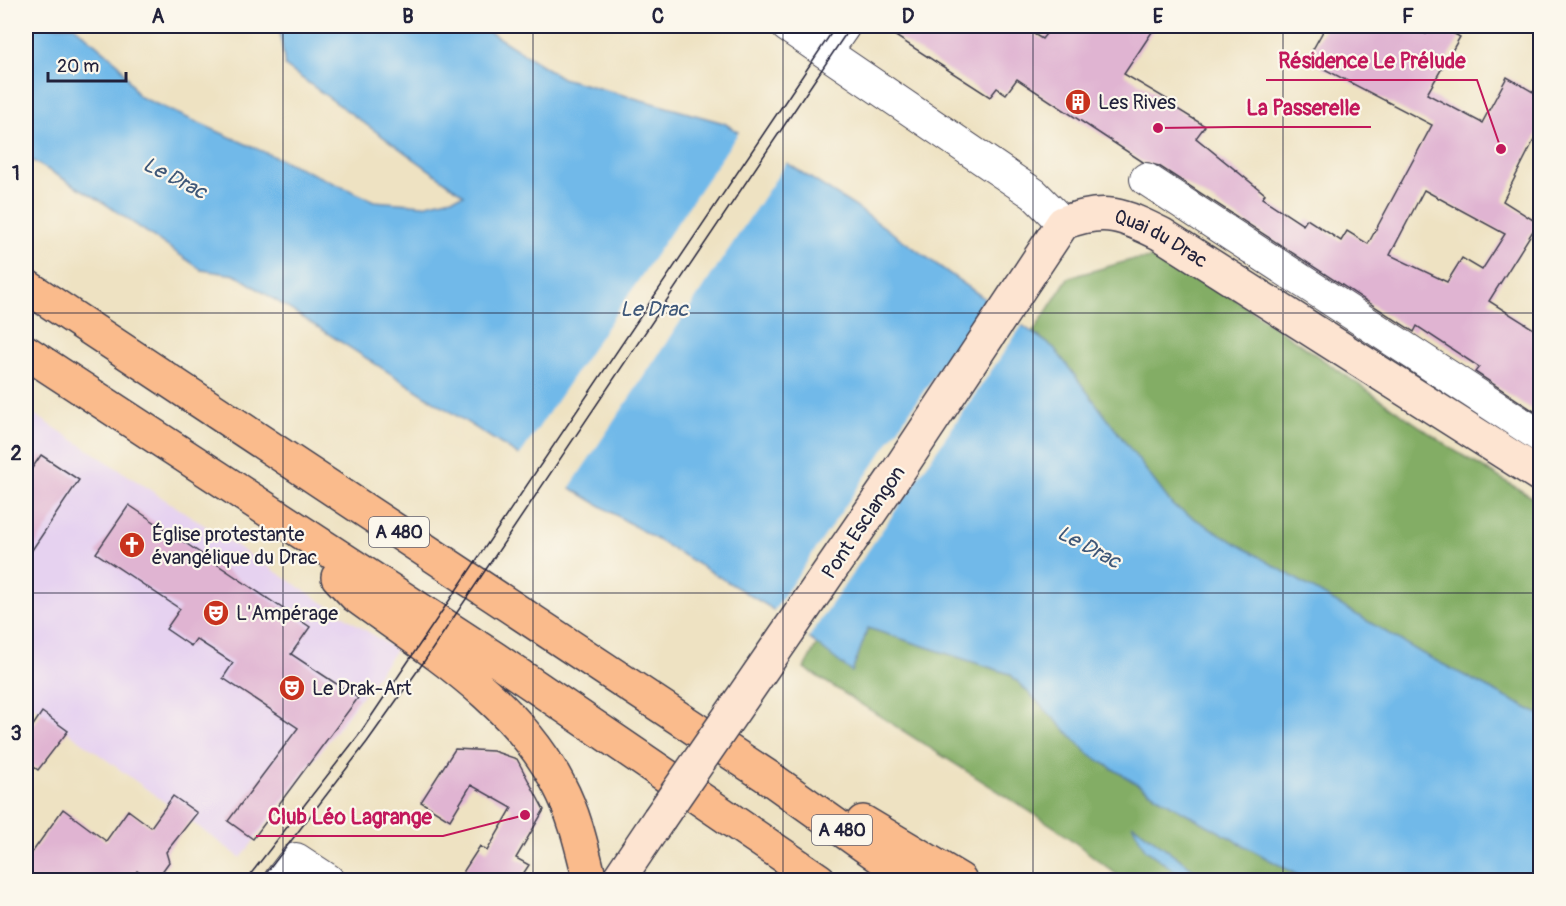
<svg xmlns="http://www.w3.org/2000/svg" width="1566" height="906" viewBox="0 0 1566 906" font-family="Pangolin,sans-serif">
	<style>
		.built { fill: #e6d2f0 }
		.forest { fill: #83ad65; stroke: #526850; stroke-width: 1.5 }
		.water { fill: #71b9e9; stroke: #4a6e92; stroke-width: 1.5 }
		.pier { fill: #eee2c2 }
		.building { fill: #e0b4d2; fill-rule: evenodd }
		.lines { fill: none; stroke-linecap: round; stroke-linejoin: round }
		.street-casing { stroke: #413f4f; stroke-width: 34 }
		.secondary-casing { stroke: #413f4f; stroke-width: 36 }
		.highway-casing { stroke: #413f4f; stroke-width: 36 }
		.street { stroke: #fff; stroke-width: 32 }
		.secondary { stroke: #fde4d1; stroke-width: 33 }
		.highway { stroke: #fabb8c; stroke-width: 33 }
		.tram { stroke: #22223b; stroke-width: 1.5 }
		.secondary-bridge-casing { stroke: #413f4f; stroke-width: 36; stroke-linecap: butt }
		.secondary-bridge { stroke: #fde4d1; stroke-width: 33 }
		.grid { fill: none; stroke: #22223b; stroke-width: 1.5; stroke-opacity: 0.55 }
		.labels { text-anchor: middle; stroke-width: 4.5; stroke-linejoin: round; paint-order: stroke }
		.shield { fill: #fbf7ec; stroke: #636270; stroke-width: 1.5 }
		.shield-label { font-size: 18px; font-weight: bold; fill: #22223b }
		.poi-label { font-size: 20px; fill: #22223b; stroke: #fbf7ec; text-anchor: start }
		.street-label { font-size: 20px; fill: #22223b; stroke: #fbf7ec }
		.water-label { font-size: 21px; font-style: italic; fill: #3e5778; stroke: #fbf7ec }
		.leader { fill: none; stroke: #c2185b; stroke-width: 2 }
		.callout-dot { fill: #c2185b; stroke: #fbf7ec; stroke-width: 2 }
		.callout-label { font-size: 21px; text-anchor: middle; font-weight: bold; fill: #c2185b; stroke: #fbf7ec; stroke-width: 4.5; stroke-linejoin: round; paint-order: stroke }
		.neatline { fill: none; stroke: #22223b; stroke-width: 2 }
		.grid-label { font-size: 20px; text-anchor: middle; font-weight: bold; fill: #22223b }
	</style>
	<rect width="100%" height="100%" fill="#fbf7ec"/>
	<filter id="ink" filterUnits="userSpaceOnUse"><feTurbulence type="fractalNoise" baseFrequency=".0167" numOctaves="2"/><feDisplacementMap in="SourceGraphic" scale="12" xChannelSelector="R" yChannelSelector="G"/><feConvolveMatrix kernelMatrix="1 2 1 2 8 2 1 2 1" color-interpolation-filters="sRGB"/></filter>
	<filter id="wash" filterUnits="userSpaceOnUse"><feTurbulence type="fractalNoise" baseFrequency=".008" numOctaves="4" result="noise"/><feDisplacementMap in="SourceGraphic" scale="24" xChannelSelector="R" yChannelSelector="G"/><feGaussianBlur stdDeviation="1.35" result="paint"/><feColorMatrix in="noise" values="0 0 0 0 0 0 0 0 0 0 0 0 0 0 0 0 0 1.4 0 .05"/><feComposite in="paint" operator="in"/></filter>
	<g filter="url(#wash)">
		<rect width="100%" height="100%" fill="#eee2c2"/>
		<!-- built -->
		<path class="built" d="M26,409l370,241 -155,208 -215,-157z"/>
		<!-- forest -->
		<path class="forest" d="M1155,258l39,13 263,181 83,50v213l-117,-61 -250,-148 -119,-158 -21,-16 35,-54 63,-18z
			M868,628l142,46 80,81 85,52 131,73h-98l-74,-55 11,24 42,31h-63l-68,-52 -252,-160 13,-24 35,27z"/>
		<!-- water -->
		<path class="water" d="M26,26h48l45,38 19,32 236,105 49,4 41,-10 -179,-129 -6,-40h201l82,52 162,45 132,84 198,141 119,158 250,148 117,61v165h-234l-131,-73 -85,-52 -80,-81 -142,-46 -16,44 -84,-66 -209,-125 -323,-206 -34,-5 -104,-71 -72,-42z
			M1132,824l76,56h-21l-42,-31z"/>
		<!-- pier -->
		<path class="pier" d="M741,129l48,30 -221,331 -50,-32z
			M988,297l36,26 -217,317 -35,-27z"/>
		<g id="blocks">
			<!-- building -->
			<path class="building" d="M880,26h141l21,13 10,-13h104l-32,48 51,30 -1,3 31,19 -9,12 69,56 -3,4 41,27 4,-6 34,22 6,-10 21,13 64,-119 -125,-65 19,-34h86l14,8 5,-8h9l20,11 -33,57 55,29 25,-46 33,19v32l-37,73 35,22 -49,78 51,32v82l-65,-43 4,-5 -62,-41 -3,6 -255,-166 -16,-4 -126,-83 -11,15 -9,-6 -7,9zM1424,190l81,44 -23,36 -20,-12 -15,24 -57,-27z
				M41,455l38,25 -53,79v-82z
				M129,505l181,122 -19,27 67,44 -105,141 -25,-18 70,-93 -75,-50 10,-15 -37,-24 -5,7 -25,-17 14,-20 -84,-56z
				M42,712l26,19 -30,39 -12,-9v-25z
				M455,749l38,2 24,8 27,51 -28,48 13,7 -10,15h-61l22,-34 7,5 25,-43 -41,-23 -21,35 -29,-18z
				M173,796l24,17 -31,39 3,10 -13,18h-6l-13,-9 -6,9h-105v-19l37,-52 43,32 22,-31 23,17z"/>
		</g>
	</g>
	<g filter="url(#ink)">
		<use href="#blocks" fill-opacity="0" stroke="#413f4f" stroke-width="1.5"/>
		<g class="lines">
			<!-- street casing -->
			<g class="street-casing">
				<path id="street" d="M787,26l247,168 29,29
					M826,52l18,-26
					M1146,179l394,257
					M280,880l16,-21 32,21"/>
			</g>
			<!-- secondary casing -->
			<g class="secondary-casing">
				<g id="secondary">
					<path id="s1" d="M893,479l170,-256c42,-16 60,-8 98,11l379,241"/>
					<path d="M618,880l41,-61"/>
				</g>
			</g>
			<!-- highway casing -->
			<g class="highway-casing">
				<path id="highway" d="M26,286l745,493 142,101
					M26,352l468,306 325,222
					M338,577l18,19c74,54 160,105 203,189 16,30 23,63 31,95
					M863,822l97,58"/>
			</g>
			<!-- street -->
			<use href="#street" class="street"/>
			<!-- secondary -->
			<use href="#secondary" class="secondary"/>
			<!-- highway -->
			<use href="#highway" class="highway"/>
			<!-- tram -->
			<path class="tram" d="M246,880l112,-144 478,-710
				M261,880l106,-138 56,-79 428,-637"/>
			<!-- secondary-bridge casing -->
			<g class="secondary-bridge-casing">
				<path id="secondary-bridge" d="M659,819l234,-340"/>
			</g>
			<!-- secondary-bridge -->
			<use href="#secondary-bridge" class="secondary-bridge"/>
		</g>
	</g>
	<!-- grid -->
	<path class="grid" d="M283,26v854M533,26v854M783,26v854M1033,26v854M1283,26v854M26,313h1514M26,593h1514"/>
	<!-- icons -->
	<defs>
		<g id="building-disc" transform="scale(1.35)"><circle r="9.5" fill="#c8321e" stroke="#fbf7ec"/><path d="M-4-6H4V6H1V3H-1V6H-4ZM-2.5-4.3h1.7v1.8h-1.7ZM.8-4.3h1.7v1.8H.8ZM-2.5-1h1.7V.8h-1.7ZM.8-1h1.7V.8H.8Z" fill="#fff"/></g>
		<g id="church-disc" transform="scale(1.35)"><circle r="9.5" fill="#c8321e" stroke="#fbf7ec"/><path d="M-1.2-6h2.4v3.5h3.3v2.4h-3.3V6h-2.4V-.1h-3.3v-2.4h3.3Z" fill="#fff"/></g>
		<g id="theatre-disc" transform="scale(1.35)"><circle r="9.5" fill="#c8321e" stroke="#fbf7ec"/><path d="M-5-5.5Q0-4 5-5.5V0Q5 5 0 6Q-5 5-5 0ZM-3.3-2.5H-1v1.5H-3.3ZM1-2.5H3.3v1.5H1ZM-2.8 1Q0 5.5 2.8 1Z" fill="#fff"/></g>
	</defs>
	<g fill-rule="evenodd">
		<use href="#building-disc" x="1078" y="102"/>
		<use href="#church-disc" x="132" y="545"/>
		<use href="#theatre-disc" x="216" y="613"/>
		<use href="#theatre-disc" x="292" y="688"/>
	</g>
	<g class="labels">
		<!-- shield labels -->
		<g class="shield">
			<rect x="369" y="517" width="60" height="30" rx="4.5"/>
			<rect x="812" y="815" width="60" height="30" rx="4.5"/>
		</g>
		<g class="shield-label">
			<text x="399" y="538">A 480</text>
			<text x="842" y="836">A 480</text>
		</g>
		<!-- poi labels -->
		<g class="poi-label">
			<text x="1098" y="109">Les Rives</text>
			<text x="152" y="541">Église protestante<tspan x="152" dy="23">évangélique du Drac</tspan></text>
			<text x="236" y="620">L'Ampérage</text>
			<text x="312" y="695">Le Drak-Art</text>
		</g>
		<!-- street labels -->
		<g class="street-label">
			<text dy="7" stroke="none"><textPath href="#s1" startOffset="412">Quai du Drac</textPath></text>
			<text transform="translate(863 522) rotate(-56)" y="7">Pont Esclangon</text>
		</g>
		<!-- water labels -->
		<g class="water-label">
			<text transform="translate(175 178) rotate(27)" y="7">Le Drac</text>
			<text x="654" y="316">Le Drac</text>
			<text transform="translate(1089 547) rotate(28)" y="7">Le Drac</text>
		</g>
	</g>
	<!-- callouts -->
	<path class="leader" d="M1501 149L1477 80H1266M1158 128L1234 127H1371M525 815L443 836H256"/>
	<g class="callout-dot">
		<circle cx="1501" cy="149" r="6"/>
		<circle cx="1158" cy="128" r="6"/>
		<circle cx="525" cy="815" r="6"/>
	</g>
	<g class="callout-label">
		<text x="1372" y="68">Résidence Le Prélude</text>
		<text x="1303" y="115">La Passerelle</text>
		<text x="350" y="824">Club Léo Lagrange</text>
	</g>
	<!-- margin -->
	<rect width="1566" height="906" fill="none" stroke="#fbf7ec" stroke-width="66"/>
	<!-- scale -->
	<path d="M48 72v9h78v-9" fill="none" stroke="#22223b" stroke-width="3"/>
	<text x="57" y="72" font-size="18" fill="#22223b" stroke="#fbf7ec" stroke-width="4.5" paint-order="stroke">20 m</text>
	<rect x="33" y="33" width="1500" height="840" class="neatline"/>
	<g class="grid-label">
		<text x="158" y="23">A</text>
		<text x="408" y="23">B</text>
		<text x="658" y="23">C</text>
		<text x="908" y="23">D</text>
		<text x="1158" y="23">E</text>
		<text x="1408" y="23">F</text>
		<text x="16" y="180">1</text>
		<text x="16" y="460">2</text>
		<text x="16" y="740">3</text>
	</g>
</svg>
